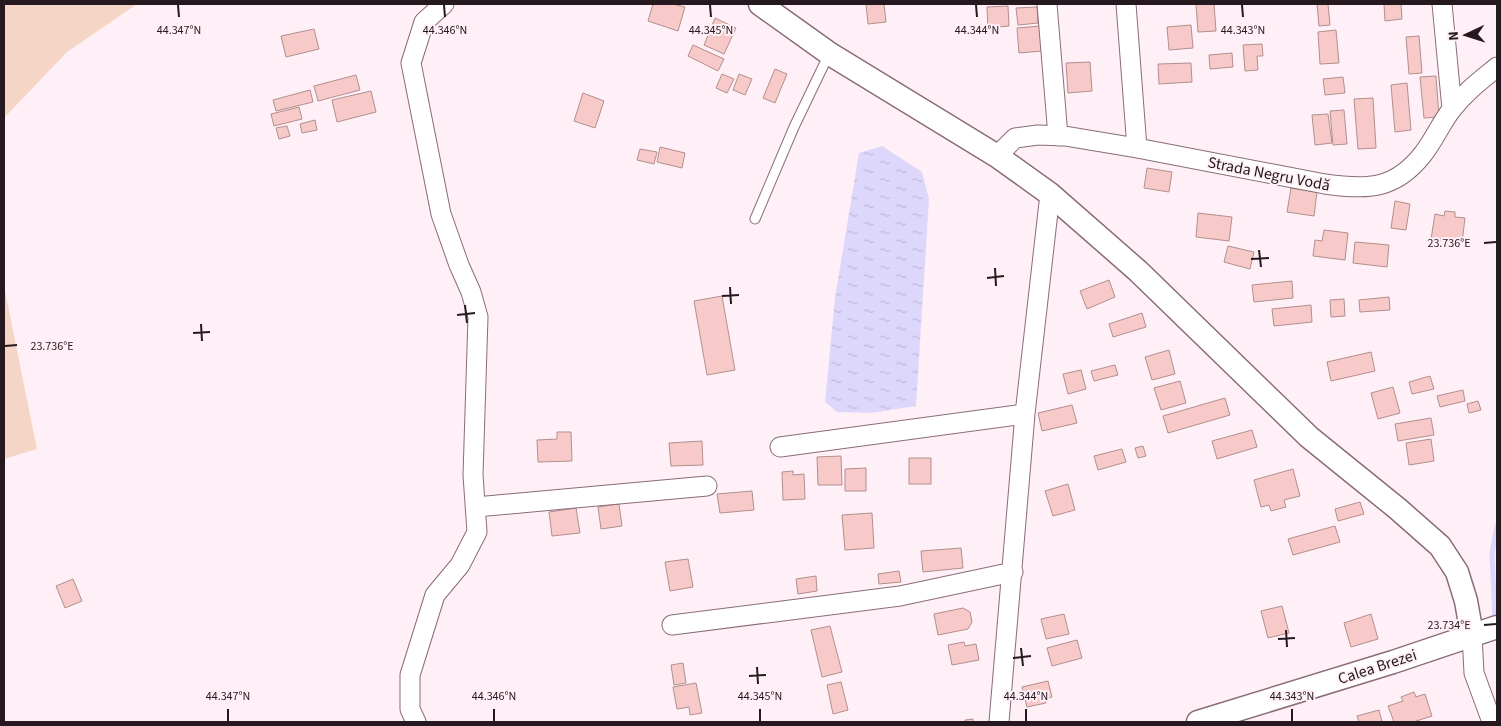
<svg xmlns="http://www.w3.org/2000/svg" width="1501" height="726" viewBox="0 0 1501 726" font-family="'Source Sans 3',sans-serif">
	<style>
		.grass { fill: #f5d6c6 }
		.water { fill: url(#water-ripples) }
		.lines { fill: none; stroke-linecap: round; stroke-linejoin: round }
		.stream { stroke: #ddd7fc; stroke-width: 5 }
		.building { fill: #f7cac9; stroke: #b28f8e }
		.service-casing { stroke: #8a6c78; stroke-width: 11 }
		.minor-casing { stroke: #8a6c78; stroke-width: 21 }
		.tertiary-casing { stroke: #8a6c78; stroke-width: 25 }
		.service { stroke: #fff; stroke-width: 9 }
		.minor { stroke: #fff; stroke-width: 19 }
		.tertiary { stroke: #fff; stroke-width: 22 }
		.ticks { fill: none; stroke: #25191f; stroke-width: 2 }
		.labels { text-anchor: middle; stroke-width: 4; stroke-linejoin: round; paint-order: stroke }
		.street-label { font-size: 16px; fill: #25191f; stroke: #fef0f6 }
		.ticks-label { font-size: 12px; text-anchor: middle; fill: #25191f; stroke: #fef0f6; stroke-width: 4; stroke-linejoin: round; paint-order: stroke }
	</style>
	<defs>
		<pattern id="water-ripples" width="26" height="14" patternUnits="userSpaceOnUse" patternTransform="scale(1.25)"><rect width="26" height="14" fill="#ddd7fc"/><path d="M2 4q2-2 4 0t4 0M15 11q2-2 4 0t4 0" fill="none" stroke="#beb8d8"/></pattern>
	</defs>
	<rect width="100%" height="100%" fill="#fef0f6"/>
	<!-- grass -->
	<path class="grass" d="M4,4h133l-70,48 -63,66z
		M4,286l33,163 -33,10z"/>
	<!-- water -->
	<path class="water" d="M882,146l40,26 7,27 -13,207 -45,7 -34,-1 -12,-10 10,-104 24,-145z"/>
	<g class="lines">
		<!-- stream -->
		<path class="stream" d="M1495,622l-3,-69 5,-27"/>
	</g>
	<!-- building -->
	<path class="building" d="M653,4h20l12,3 -7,24 -30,-10z
		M866,4h18l2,18 -18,2z
		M1196,4h18l2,27 -18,1z
		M1317,4h11l2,21 -11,1z
		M1384,4h17l1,15 -17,2z
		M1008,6l1,20 -21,2 -1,-21z
		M1037,7l1,16 -20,2 -2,-17z
		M715,18l21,10 -12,26 -20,-9z
		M1191,25l2,23 -24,2 -2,-23z
		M1040,26l2,25 -23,2 -2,-25z
		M314,29l5,20 -33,8 -5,-21z
		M1336,30l3,33 -19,1 -2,-32z
		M1419,36l3,37 -13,1 -3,-37z
		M1262,44l1,12h-6l1,14 -13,1 -2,-26z
		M693,45l31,14 -6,12 -30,-15z
		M1232,53l1,14 -23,2 -1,-14z
		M1090,62l2,29 -24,2 -2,-30z
		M1191,63l1,19 -33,2 -1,-20z
		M775,69l12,5 -12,29 -12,-5z
		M722,74l12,5 -7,14 -11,-5z
		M739,74l13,5 -7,16 -12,-5z
		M356,75l4,15 -42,11 -4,-15z
		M1436,76l3,41 -15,1 -4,-41z
		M1343,77l2,16 -20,2 -2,-16z
		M1407,83l4,47 -16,2 -4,-47z
		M310,90l3,12 -37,9 -3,-11z
		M371,91l5,21 -39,10 -5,-22z
		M583,93l21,8 -9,27 -21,-7z
		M1373,98l3,50 -18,1 -4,-50z
		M299,107l3,12 -28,7 -3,-12z
		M1344,110l3,34 -14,1 -3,-34z
		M1328,114l4,29 -17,2 -3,-30z
		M315,120l2,10 -15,3 -2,-9z
		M287,126l3,10 -11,3 -3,-11z
		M660,147l25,6 -3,15 -25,-6z
		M640,149l17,3 -3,12 -17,-4z
		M1147,168l25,4 -3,20 -25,-4z
		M1291,188l26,4 -3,24 -27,-4z
		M1395,201l15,3 -4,26 -15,-2z
		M1445,211l10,1v5l10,1 -3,25 -31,-4 4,-25 9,2z
		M1198,213l34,4 -3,24 -33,-4z
		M1324,230l24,3 -3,27 -32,-4 2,-16 7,1z
		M1355,242l34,3 -2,22 -34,-4z
		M1228,246l26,6 -4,17 -26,-7z
		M1109,280l6,17 -28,12 -7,-18z
		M1292,281l1,17 -39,4 -2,-17z
		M722,296l13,74 -28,5 -13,-74z
		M1389,297l1,13 -30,2 -1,-12z
		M1344,299l1,17 -14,1 -1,-17z
		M1311,305l1,17 -38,4 -2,-17z
		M1142,313l4,14 -33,10 -4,-13z
		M1169,350l6,24 -23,6 -7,-23z
		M1371,352l4,19 -44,10 -4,-19z
		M1115,365l3,10 -24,6 -3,-10z
		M1081,370l5,19 -18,5 -5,-20z
		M1430,376l4,13 -22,5 -3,-12z
		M1180,381l6,22 -25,7 -7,-22z
		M1393,387l7,26 -22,6 -7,-26z
		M1463,390l2,11 -25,6 -3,-11z
		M1225,398l5,17 -62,18 -5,-17z
		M1478,401l3,9 -12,3 -2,-9z
		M1072,405l5,18 -35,8 -4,-18z
		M1431,418l3,17 -36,6 -3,-17z
		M1252,430l5,17 -40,12 -5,-18z
		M557,432h14l1,29 -34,1 -1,-22 20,-1z
		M1431,439l3,22 -25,4 -3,-22z
		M702,441l1,24 -32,1 -2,-23z
		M1143,446l3,10 -8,2 -3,-10z
		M1122,449l4,13 -28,8 -4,-14z
		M841,456l1,29h-24l-1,-28z
		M909,458h22v26h-22z
		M866,468v23h-21v-22z
		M1293,469l7,27 -16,4 2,7 -15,4 -2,-6 -8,2 -7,-27z
		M793,471v4l11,-1 1,25 -22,1 -1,-28z
		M1068,484l7,26 -22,6 -8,-25z
		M752,491l2,19 -34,3 -3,-19z
		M1360,502l4,12 -26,7 -3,-12z
		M619,504l3,22 -21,3 -3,-22z
		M576,508l4,25 -28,3 -3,-24z
		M872,513l2,35 -29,2 -3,-35z
		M1335,526l5,16 -47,13 -5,-16z
		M961,548l2,20 -40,4 -2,-21z
		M688,559l5,28 -23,4 -5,-29z
		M899,571l2,11 -22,2 -1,-10z
		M816,576l1,15 -19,3 -2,-15z
		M73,579l9,22 -17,7 -9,-22z
		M1282,606l7,27 -21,5 -7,-27z
		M963,608l7,4 2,10 -4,7 -30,6 -4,-21z
		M1064,614l5,20 -23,5 -5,-20z
		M1371,614l7,25 -27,8 -7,-24z
		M830,626l12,46 -20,5 -11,-47z
		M1077,640l5,18 -30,8 -5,-18z
		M964,642l1,4 11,-2 3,16 -27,5 -4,-20z
		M683,663l3,20 -12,2 -3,-20z
		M1048,681l4,16 -7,2 1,4 -19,4 -5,-20z
		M841,682l7,28 -15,4 -6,-29z
		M696,683l6,30 -12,2 -1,-8 -12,2 -4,-22z
		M1414,692l2,5 9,-3 7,22 -19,6h-19l-6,-16 15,-5 -2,-4z
		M1379,710l3,12h-23l-2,-6z
		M973,719v3h-8v-2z"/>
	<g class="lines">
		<!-- service casing -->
		<g class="service-casing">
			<path id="service" d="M755,219l39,-92 35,-73"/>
		</g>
		<!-- minor casing -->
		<g class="minor-casing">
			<path id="minor" d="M1047,4l11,132
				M1126,4l11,144
				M1442,4l10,105
				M997,156l18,-18 23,-3 27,1 72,12 188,36c42,6 70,6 98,-30 11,-14 18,-31 29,-45 13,-17 29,-29 45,-42
				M780,447l245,-33
				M476,507l231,-21
				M672,625l228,-29 113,-24
				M1472,635l2,38 18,49
				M416,722l-6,-13v-34l25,-80 25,-30 17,-33 -4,-57 5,-158 -7,-25 -12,-27 -18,-51 -30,-151 13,-41 20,-18
				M999,722l26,-308 25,-220"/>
		</g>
		<!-- tertiary casing -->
		<g class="tertiary-casing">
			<path id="tertiary" d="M760,4l70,50 167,102 53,38 88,77 171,166 89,72 42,37 17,26 9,29 6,34
				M1198,722l195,-60 104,-35"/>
		</g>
		<!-- service -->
		<use href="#service" class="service"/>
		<!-- minor -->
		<use href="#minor" class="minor"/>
		<!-- tertiary -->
		<use href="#tertiary" class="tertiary"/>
	</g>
	<!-- ticks -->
	<path class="ticks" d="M178,5l1,12M444,5l1,12M710,5l1,12M976,5l1,12M1242,5l1,12M1484,243l12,-1M1259,250l2,17M1251,259l18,-1M995,268l1,18M987,278l17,-2M730,287l1,17M722,296l17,-1M465,305l2,18M457,315l18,-2M201,324l1,17M193,333l17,-1M5,346l12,-1M1484,625l12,-1M1286,630l1,17M1278,639l17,-1M1021,648l2,18M1013,658l18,-2M757,667l1,17M749,676l17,-1M228,709v12M494,709v12M760,709v12M1026,709v12M1292,709v12"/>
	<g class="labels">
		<!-- street labels -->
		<g class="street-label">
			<text transform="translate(1269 173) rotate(11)" y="6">Strada Negru Vodă</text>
			<text transform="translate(1377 666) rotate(-18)" y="6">Calea Brezei</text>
		</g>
	</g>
	<g class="ticks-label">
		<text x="179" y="34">44.347°N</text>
		<text x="445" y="34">44.346°N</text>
		<text x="711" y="34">44.345°N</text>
		<text x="977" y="34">44.344°N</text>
		<text x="1243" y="34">44.343°N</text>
		<text x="1449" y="247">23.736°E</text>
		<text x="52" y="350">23.736°E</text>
		<text x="1449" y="629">23.734°E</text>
		<text x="228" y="700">44.347°N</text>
		<text x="494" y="700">44.346°N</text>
		<text x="760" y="700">44.345°N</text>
		<text x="1026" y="700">44.344°N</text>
		<text x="1292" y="700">44.343°N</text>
	</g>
	<!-- border -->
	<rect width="1501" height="726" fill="none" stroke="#25191f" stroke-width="10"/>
	<!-- north arrow -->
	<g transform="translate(1466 35) rotate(266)" stroke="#fef0f6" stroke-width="4" paint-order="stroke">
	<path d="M0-4L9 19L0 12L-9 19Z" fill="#25191f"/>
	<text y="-8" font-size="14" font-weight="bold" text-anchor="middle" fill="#25191f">N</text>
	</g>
</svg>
